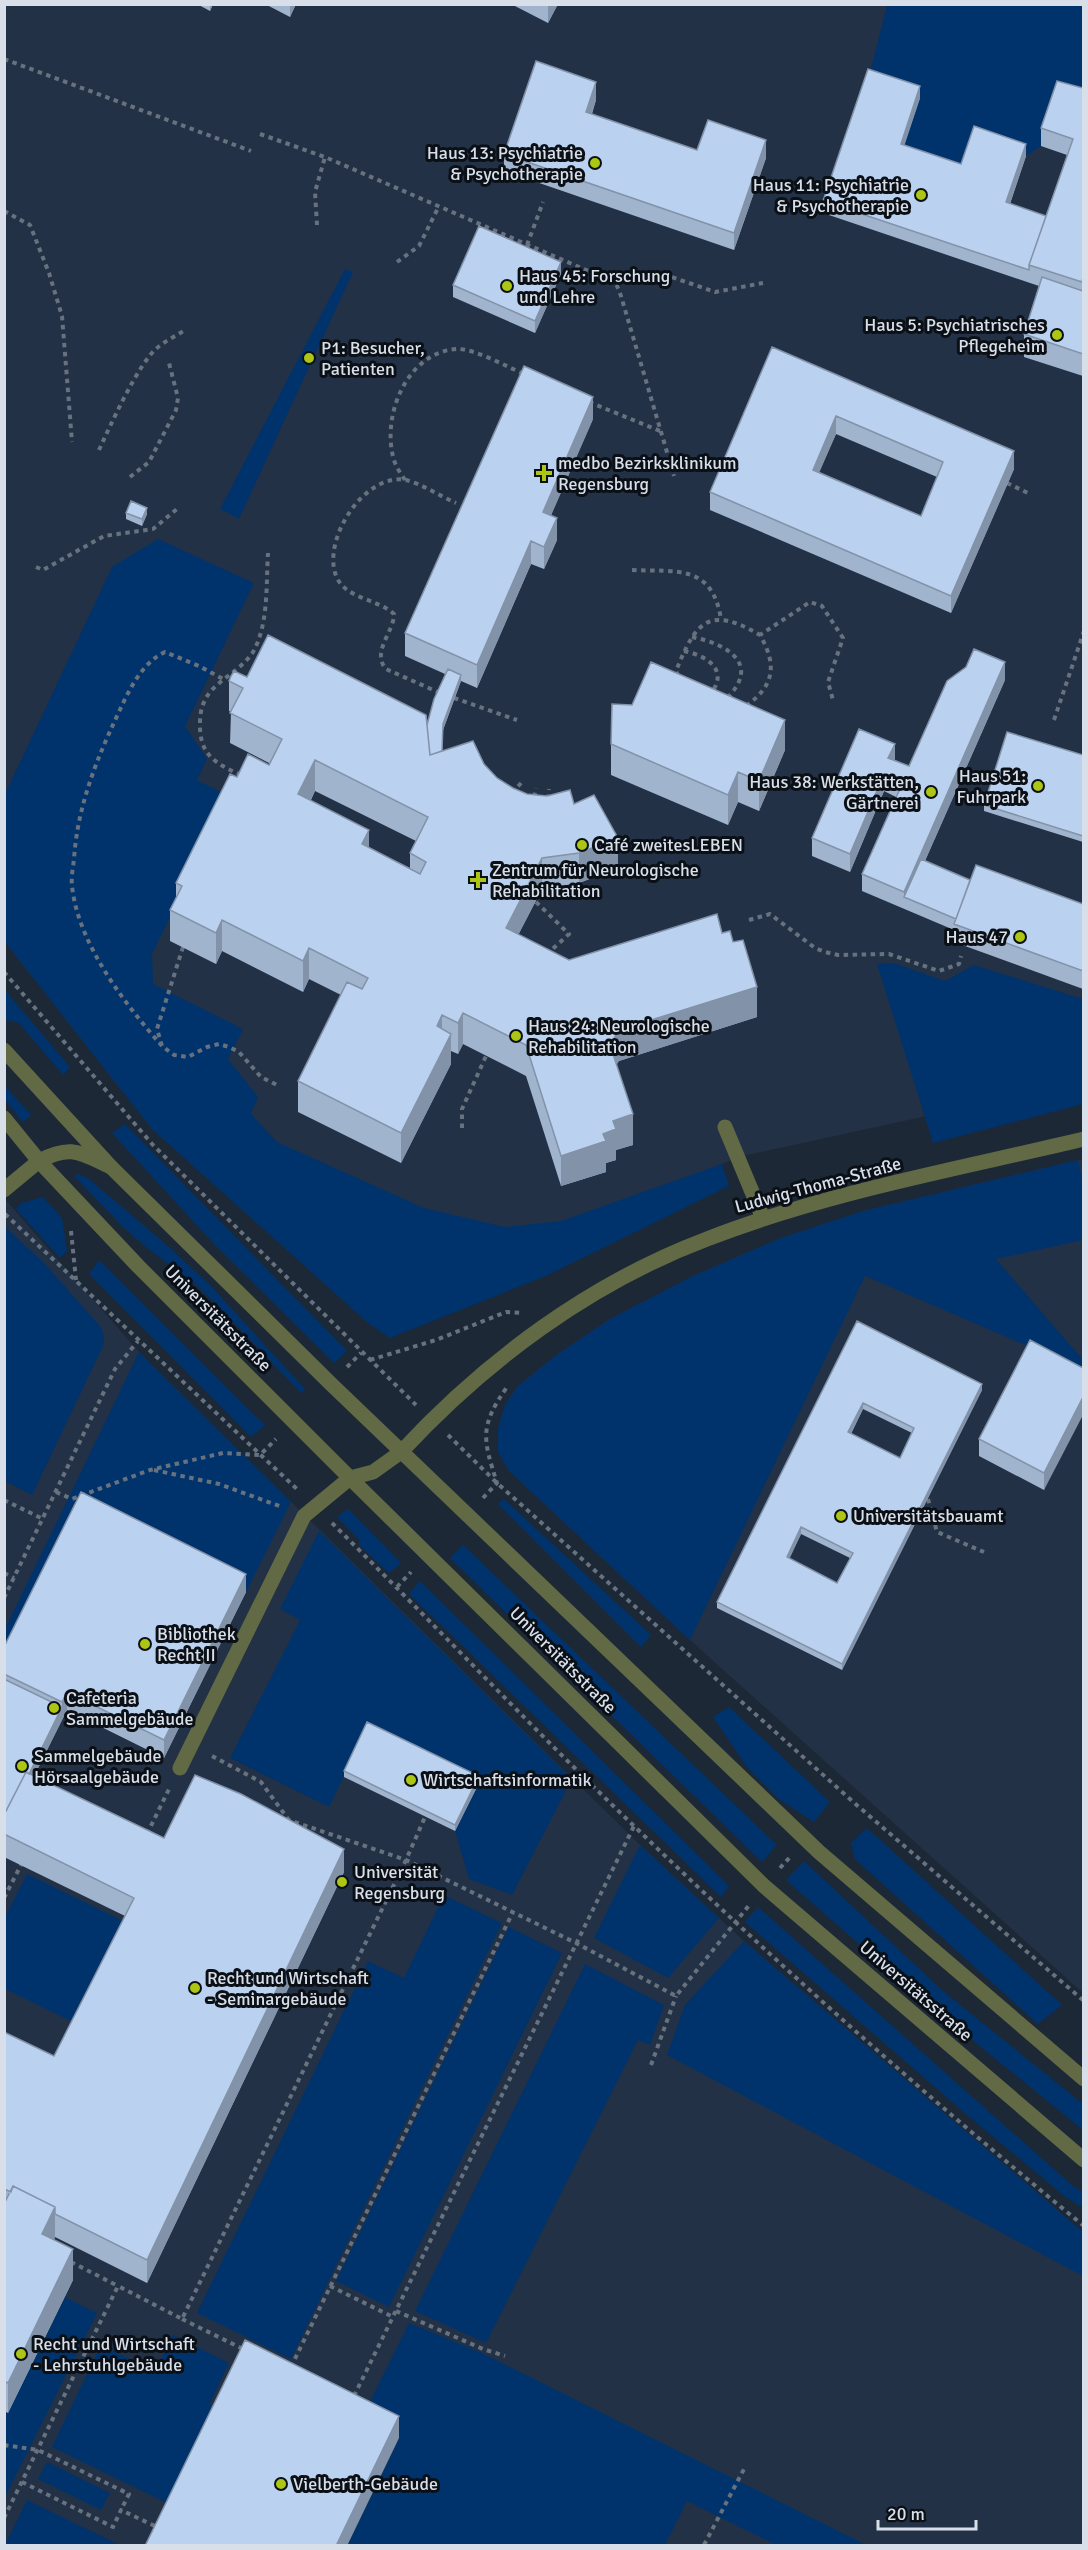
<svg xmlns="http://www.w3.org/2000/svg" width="1088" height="2550" viewBox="0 0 1088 2550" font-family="Signika,sans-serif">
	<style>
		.built { fill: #223145 }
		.green { fill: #00336c }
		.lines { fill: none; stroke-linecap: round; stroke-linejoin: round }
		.path { stroke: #68727f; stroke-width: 4; stroke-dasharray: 4.5 4.5; stroke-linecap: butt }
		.service { stroke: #616a44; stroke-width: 15 }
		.minor { stroke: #616a44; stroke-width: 15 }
		.tertiary { stroke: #616a44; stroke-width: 15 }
		.wall { fill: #a0b4ce; fill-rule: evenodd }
		.shaded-wall { fill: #8292a8 }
		.building { fill: #bad1f0; stroke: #8292a8; stroke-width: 1.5; fill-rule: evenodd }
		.poi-dot { fill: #acc613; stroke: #0b1017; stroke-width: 2 }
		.labels { text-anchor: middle; stroke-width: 6; stroke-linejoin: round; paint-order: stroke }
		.poi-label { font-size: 18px; fill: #d8dfe9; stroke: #0b1017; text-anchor: start }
		.street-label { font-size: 18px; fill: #d8dfe9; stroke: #0b1017 }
	</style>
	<rect width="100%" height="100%" fill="#1c2836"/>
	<!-- built -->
	<path class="built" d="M5,5h1078v1077l-345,75 -369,166 -217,-194 -147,-187z
		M1083,1159v834l-393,-353 -181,-169 -11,-19v-23l7,-24 12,-18 38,-31 55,-37 81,-42 90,-39 82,-27z
		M4,1198l135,154 501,493 104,96 339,291v313h-1078z"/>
	<!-- green -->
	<path class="green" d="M887,5h196v101l-26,-7 -16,47 -15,10 -52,-18 -13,38 -60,-20 -33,-75z
		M345,269l8,3 -114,247 -19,-10z
		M158,539l96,44 -69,143 22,33 -10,21 32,16 -77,158 1,30 90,45 -15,30 30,38 -7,17 26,28 147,66 81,19 56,-6 161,-57 7,22 -181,89 -158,63 -22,-15 -216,-194 -147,-187v-148l107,-227z
		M894,963l51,18 29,-16 109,34v105l-150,39 -56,-179z
		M4,989l66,78 -7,8 -44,-52 -14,-3z
		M4,1085l27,30 -8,7 -18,-22z
		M125,1124l222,227 -13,12 -119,-118 -103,-112z
		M1078,1160l5,24v56l-87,19 87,101v10l-218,-94 -175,364 -181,-169 -11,-19v-23l7,-24 12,-18 38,-31 55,-37 81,-42 90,-39 82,-27z
		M79,1174l10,5 79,67 42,39 95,104 -4,4 -88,-92 -24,-22 -42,-31 -24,-21 -49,-51z
		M43,1197l19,21 5,33 -7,7 -44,-49 5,-6z
		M4,1226l39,36 57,64 4,9v9l-72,151 -27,-14z
		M99,1260l146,146 20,19 -14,12 -162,-163z
		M139,1352l152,150 -45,90 -165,-82 -76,155 -1,-34z
		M504,1499l147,136 -10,12 -143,-143z
		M348,1509l53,54 -12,10 -30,-28v-6l-22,-22z
		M319,1531l253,248 -60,116 -43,-16 -14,-48 -88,-103 -38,79 -99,-49 70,-138 -20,-11z
		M463,1545l314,300 -15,17 -312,-304z
		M420,1581l309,305 -8,11 -312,-303z
		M729,1707l101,95 -16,20 -35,-23 -32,-32 -34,-50z
		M867,1828l195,177 -24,19 -183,-165 -4,-16z
		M640,1845l79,73 -51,60 -74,-40z
		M804,1861l139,130 140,113v26l-155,-126 -142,-124z
		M27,1874l96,47 -50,101 -68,-33 -1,-70z
		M444,1895l58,28 -211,436 -94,-46 171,-352 36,17z
		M758,1907l314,278 11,7v16l-20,-13 -96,-80 -222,-193z
		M509,1927l53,26 -173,354 -53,-26z
		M744,1941l339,291v44l-416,-221 18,-50z
		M585,1964l79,41 -14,40 -12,-5 -152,303 -71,-32z
		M65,2297l32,16 -92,184v-86l3,2z
		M409,2323l73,30 384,192h-90l-89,-44 -22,44 -318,1 52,-107 -38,-19z
		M173,2335l56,28 -20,42 6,4 -46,95 -117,-57 49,-102 54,26z
		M47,2462l63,31 -9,17 -63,-31z
		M27,2500l93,45h-115z"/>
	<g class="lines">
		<!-- path -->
		<path class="path" d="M4,59l247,92
			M260,134l65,23 284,123 8,6 4,10 53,180
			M4,211l26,14 19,48 13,43 10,126
			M317,225l-2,-33 10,-35
			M527,245l16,-43
			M397,262l22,-16 20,-40
			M610,279l38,-6 18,2 49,17 48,-9
			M589,402l71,29
			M99,450c11,-24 39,-86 58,-102 8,-7 19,-12 28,-18
			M130,477l19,-15 27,-52 2,-12 -9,-35
			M405,480c-4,-6 -9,-13 -11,-20 -13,-43 12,-107 62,-111 18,-1 51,18 68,25
			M1007,483l23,11
			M36,567l7,3 61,-34 49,-7 24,-20
			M632,570c45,2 80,-6 89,49
			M692,637c35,7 70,27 34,62
			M684,651c20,4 45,17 28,41
			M678,676l-2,-5c20,-50 33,-66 84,-36
			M440,693l-54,-24c-15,-17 8,-37 8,-55 -16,-15 -47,-15 -57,-36 -17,-36 27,-106 69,-98 16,4 34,16 50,23
			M454,698l63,22
			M746,706c29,-21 31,-41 14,-71l50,-33 12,4 21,32 -15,44 5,18
			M1054,720l30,-89
			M241,775c-27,-12 -42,-21 -41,-53 0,-11 3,-21 10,-30 13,-15 32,-23 43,-40 16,-28 13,-69 15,-99
			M512,793l10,-11
			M534,797l2,-9
			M548,799l1,-10
			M536,902l33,32 -22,20
			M749,920l21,-6 45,34 10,4 13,3 51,-1 50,17 20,-7 2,-8
			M183,947l-26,82 5,17 12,9 14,2 19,-10 12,-3 10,3 10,5 22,25 16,8
			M4,972l149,173 263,260
			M162,1046c-37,-42 -84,-102 -90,-160 -1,-9 1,-18 2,-27 3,-46 18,-88 37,-130 13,-27 26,-64 54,-77l34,14 24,13
			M462,1128v-19l24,-53
			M5,1214l294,277
			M71,1231l5,49
			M370,1360l66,-20 70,-28 16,1
			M347,1367l14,-14
			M448,1435l49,48 362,324 225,194
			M154,1470l65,14 63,23
			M56,1492l16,7 78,-29 73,-17 37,2 16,-16
			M483,1498l14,-15c-14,-44 -18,-56 10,-96
			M928,1499l9,33 47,20
			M4,1500l39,19
			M332,1523c102,101 200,205 303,304 144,139 294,272 449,399
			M4,1573l10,5
			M397,1587l14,-15
			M4,1598l111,-229 23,-28
			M212,1756l49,26 27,37
			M286,1819l120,41 170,83 100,53 74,-92
			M147,1834l23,-47
			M780,1868l11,-12
			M4,1898l17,-33
			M651,2065l25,-69
			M71,2262l47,24
			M330,2286l63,31
			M396,2311l87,38 22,7
			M182,2319l61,30
			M291,2367l222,-455
			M354,2396l280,-570
			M4,2445l34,5 91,44 -8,16
			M22,2482l91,45 8,-17 38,18
			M4,2518l114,-232 64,33 224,-459 19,-43
			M704,2545l40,-76"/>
		<!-- service -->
		<path class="service" d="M725,1127l38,91
			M4,1190l35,-29
			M180,1768l124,-252 46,-38"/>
		<!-- minor -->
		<path class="minor" d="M39,1161c33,-17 41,-8 72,6
			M350,1478l23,-6 28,-20"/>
		<!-- tertiary -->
		<path class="tertiary" d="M4,1050l107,117 220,217 488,468 265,227
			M4,1118l35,43 99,105 212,212 414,408 320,274
			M401,1452c84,-91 189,-169 306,-213 121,-47 251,-70 377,-100"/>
	</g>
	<!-- wall -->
	<path class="wall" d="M197,4h16l-3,7z
		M265,4h31l-6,13z
		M511,4h47l-10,19z
		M1083,88v288l-59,-19v-23l15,-48 -216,-73v-12l97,-103 -16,47 57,19 65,-8 -16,48 36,12 21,-61 -26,-9v-18z
		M596,100l-4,14 105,36 69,8 -32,92 -230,-79v-17z
		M561,274l-26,59 -82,-36v-12z
		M772,347l242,122 -63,144 -241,-103v-18zM836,434l101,43 -16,39 -102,-44z
		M593,419l-42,96 6,25 -13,29 -13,-5 -54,124 -16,-7 -18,49 -1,21 42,13 13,14 16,10 14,6 47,10 44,64 -39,15 -37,6 -24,46 51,25 153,-27 35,84 -138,44 -3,3 17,81 -17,5v10l-10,3v9l-45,14 -35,-110 -63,-32 -5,10 -7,-3v13l-50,99 -103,-51v-31l43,-86 -32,-16 -6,13 -81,-41 -6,13 -46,-23v-31l6,-10v-17l61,-106 32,-12v-2l-39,-20 1,-31 -2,-1v-30l18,-4 180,48 18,-51 -40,-18v-23zM315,791l101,50 -6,12v15l-41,-20 -58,-48z
		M126,513l21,1 -5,12 -16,-7z
		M1005,680l-80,181 45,19 113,24v85l-129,-47v-12l-92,-39v-17l34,-77 -12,-6 -34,81 -38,-16v-18l83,-78 14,6z
		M611,744l174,6 -26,61 -21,-9 -10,23 -117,-50z
		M1083,755v87l-99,-31v-6z
		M857,1321l125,69 -140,280 -125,-62v-6zM863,1409l49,24 -12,25 -49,-24zM801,1534l49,24 -13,25 -48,-24z
		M1083,1368l-39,122 -65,-34v-17z
		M246,1592l-82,166 -97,-48 -33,66 130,62 180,34 -197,411 -92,-46 -1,3 19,40 -65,133 -4,-2v-379l50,24 71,-140 -121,-59v-210z
		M344,1771l135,12 -24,48 -111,-54z"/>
	<!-- shaded-wall -->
	<path class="shaded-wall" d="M210,4h3l-3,7z
		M290,4h6l-6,13z
		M548,4h10l-10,19z
		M596,82v18l-10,30v-18z
		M920,86v12l-19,58v-12z
		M766,140v18l-32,92v-17z
		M1026,144v12l-20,59v-13z
		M561,262v12l-26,59v-12z
		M1083,277v18l-1,5v-18z
		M593,397v22l-50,115v-22z
		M836,416v18l-23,53v-17z
		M1014,451v18l-63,144v-17z
		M147,508v6l-5,12v-7z
		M557,518v22l-13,29v-22z
		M531,541v23l-54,124v-23z
		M1005,662v18l-97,219 -4,-2v-5z
		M461,675v6l-18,49v-6z
		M785,720v30l-26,61v-30z
		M895,744v18l-7,-4z
		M315,760v31l-17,33v-30z
		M738,772v30l-10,23v-30z
		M884,774v17l-34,81v-18z
		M369,830v30l-7,-16z
		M618,838v30l-39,15v-30z
		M542,858v31l-36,70v-31z
		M222,920v31l-6,13v-31z
		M309,948v31l-6,13v-31z
		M757,987v30l-138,44 -9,15v-31l9,-15z
		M463,1013v31l-5,10v-31z
		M442,1015v31l-5,-20z
		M451,1034v30l-50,99v-30z
		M633,1114v31l-17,5v10l-10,3v9l-45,14v-30l42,-22 10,-13z
		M982,1384v6l-140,280v-6z
		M1083,1397v18l-39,75v-17z
		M863,1403v6l-15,30v-7z
		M801,1527v7l-14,30v-7z
		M246,1574v18l-82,166v-18z
		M67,1692v18l-62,125 -1,-11 58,-117v-5z
		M479,1776v7l-24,48v-6z
		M344,1849v23l-197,411v-23z
		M55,2207v30l-13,28v-31z
		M73,2249v31l-65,133v-30z
		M399,2416v22l-52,108h-11z"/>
	<!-- building -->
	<path class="building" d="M536,61l60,21 -10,30 111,38 11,-30 58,20 -32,93 -230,-79z
		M868,69l52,17 -19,58 60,20 13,-38 52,18 -20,58 40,14 -17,49v5l-206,-69z
		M1057,81l26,7v189l-1,5 -53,-17 44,-126 -32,-11z
		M479,226l82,36 -26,59 -82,-36z
		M1042,277l41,14v63l-59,-20z
		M772,347l242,104 -63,145 -241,-104zM836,416l107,46 -22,54 -108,-46z
		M524,366l69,31 -50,115 14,6 -6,13 -7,16 -13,-6 -54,124 -72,-32z
		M131,501l16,7 -5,11 -16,-6z
		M268,635l158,80 4,40 43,-14 11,23 13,14 16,10 14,6 20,2 23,-6 4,14 20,-9 24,43 -39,15 -37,5 -36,70 63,32 148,-46 5,19 8,-2 3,11 10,-2 14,47 -138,43 -9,15 23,69 -20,7 3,8 -13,5 3,7 -45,15 -35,-111 -63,-32 -5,10 -16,-8 -5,11 14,8 -50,99 -103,-52 49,-99 15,7 6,-11 -59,-30 -6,13 -81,-41 -6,13 -46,-23 12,-24 -6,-3 54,-109 7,3 11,-23 21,11 13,-26 -52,-26 13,-25 -14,-7 2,-5 3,-5 13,6zM315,760l113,57 -18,36 16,9 -6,12 -58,-30 7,-14 -71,-36z
		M974,649l31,13 -101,230 -42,-18 41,-92 -19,-8 -34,80 -38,-16 47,-109 36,15 -7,14 21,8 38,-85 19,-14z
		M651,662l134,58 -26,61 -21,-9 -10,23 -117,-51 1,-40 20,1z
		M448,669l13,6 -18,49 -1,27 -12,4 -3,-30 7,-26z
		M1007,732l76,23v81l-99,-31z
		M921,859l49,21 -14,39 -52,-22z
		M976,865l107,39v67l-129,-47z
		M857,1321l125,63 -140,280 -125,-62zM863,1403l51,25 -14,30 -52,-26zM801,1527l52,26 -16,30 -50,-26z
		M1030,1340l53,28v29l-39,76 -65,-34z
		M81,1492l165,82 -82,166 -97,-48 -5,10 -58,-28v-27z
		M4,1679l58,28 -33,67 -3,-2 -22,43z
		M367,1722l112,54 -24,49 -111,-54z
		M26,1772l138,66 31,-63 46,19 103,55 -197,411 -92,-46v-7l-42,-21 -2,6 -7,-3v-157l50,24 80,-158 -130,-64v-19z
		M13,2186l42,21 -13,27 31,15 -65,134 -4,-2v-177z
		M245,2340l154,76 -63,130h-191z"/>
	<!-- markers -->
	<g class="poi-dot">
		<circle cx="595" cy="163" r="6"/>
		<circle cx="921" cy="195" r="6"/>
		<circle cx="507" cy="286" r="6"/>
		<circle cx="1057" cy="335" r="6"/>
		<circle cx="309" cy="358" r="6"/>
		<path d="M541 464h6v6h6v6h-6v6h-6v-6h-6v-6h6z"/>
		<circle cx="1038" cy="786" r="6"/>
		<circle cx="931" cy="792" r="6"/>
		<circle cx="582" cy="845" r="6"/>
		<path d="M475 871h6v6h6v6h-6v6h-6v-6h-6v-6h6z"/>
		<circle cx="1020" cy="937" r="6"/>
		<circle cx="516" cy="1036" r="6"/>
		<circle cx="841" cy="1516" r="6"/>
		<circle cx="145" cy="1644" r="6"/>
		<circle cx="54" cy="1708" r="6"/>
		<circle cx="22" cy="1766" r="6"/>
		<circle cx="411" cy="1780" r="6"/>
		<circle cx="342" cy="1882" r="6"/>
		<circle cx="195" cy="1988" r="6"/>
		<circle cx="21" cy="2354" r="6"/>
		<circle cx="281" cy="2484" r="6"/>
	</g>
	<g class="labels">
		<!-- poi labels -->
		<g class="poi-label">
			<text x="583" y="159" text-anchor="end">Haus 13: Psychiatrie<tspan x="583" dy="21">&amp; Psychotherapie</tspan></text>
			<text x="909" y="191" text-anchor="end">Haus 11: Psychiatrie<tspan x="909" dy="21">&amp; Psychotherapie</tspan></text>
			<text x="519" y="282">Haus 45: Forschung<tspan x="519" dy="21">und Lehre</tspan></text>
			<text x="1045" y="331" text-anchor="end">Haus 5: Psychiatrisches<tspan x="1045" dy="21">Pflegeheim</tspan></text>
			<text x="321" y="354">P1: Besucher,<tspan x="321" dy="21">Patienten</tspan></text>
			<text x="558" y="469">medbo Bezirksklinikum<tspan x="558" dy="21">Regensburg</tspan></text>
			<text x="1026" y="782" text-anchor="end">Haus 51:<tspan x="1026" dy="21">Fuhrpark</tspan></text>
			<text x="919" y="788" text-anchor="end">Haus 38: Werkstätten,<tspan x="919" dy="21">Gärtnerei</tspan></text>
			<text x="594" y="851">Café zweitesLEBEN</text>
			<text x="492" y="876">Zentrum für Neurologische<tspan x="492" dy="21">Rehabilitation</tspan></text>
			<text x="1008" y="943" text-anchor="end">Haus 47</text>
			<text x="528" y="1032">Haus 24: Neurologische<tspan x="528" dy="21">Rehabilitation</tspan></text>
			<text x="853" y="1522">Universitätsbauamt</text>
			<text x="157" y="1640">Bibliothek<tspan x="157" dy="21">Recht II</tspan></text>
			<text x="66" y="1704">Cafeteria<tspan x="66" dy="21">Sammelgebäude</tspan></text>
			<text x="34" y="1762">Sammelgebäude<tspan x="34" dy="21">Hörsaalgebäude</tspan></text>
			<text x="423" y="1786">Wirtschaftsinformatik</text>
			<text x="354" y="1878">Universität<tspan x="354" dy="21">Regensburg</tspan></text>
			<text x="207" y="1984">Recht und Wirtschaft<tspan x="207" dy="21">- Seminargebäude</tspan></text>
			<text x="33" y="2350">Recht und Wirtschaft<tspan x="33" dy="21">- Lehrstuhlgebäude</tspan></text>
			<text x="293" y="2490">Vielberth-Gebäude</text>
		</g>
		<!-- street labels -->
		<g class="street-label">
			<text transform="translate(818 1185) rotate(-15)" y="6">Ludwig-Thoma-Straße</text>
			<text transform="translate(218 1318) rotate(45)" y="6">Universitätsstraße</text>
			<text transform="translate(563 1660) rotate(45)" y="6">Universitätsstraße</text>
			<text transform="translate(916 1991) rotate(41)" y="6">Universitätsstraße</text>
		</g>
	</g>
	<!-- border -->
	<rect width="1088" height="2550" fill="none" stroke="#d8dfe9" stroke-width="12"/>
	<!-- scale -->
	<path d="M878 2520v9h98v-9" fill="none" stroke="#d8dfe9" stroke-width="3"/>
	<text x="887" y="2520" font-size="18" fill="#d8dfe9" stroke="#0b1017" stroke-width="4.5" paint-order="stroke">20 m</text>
</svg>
